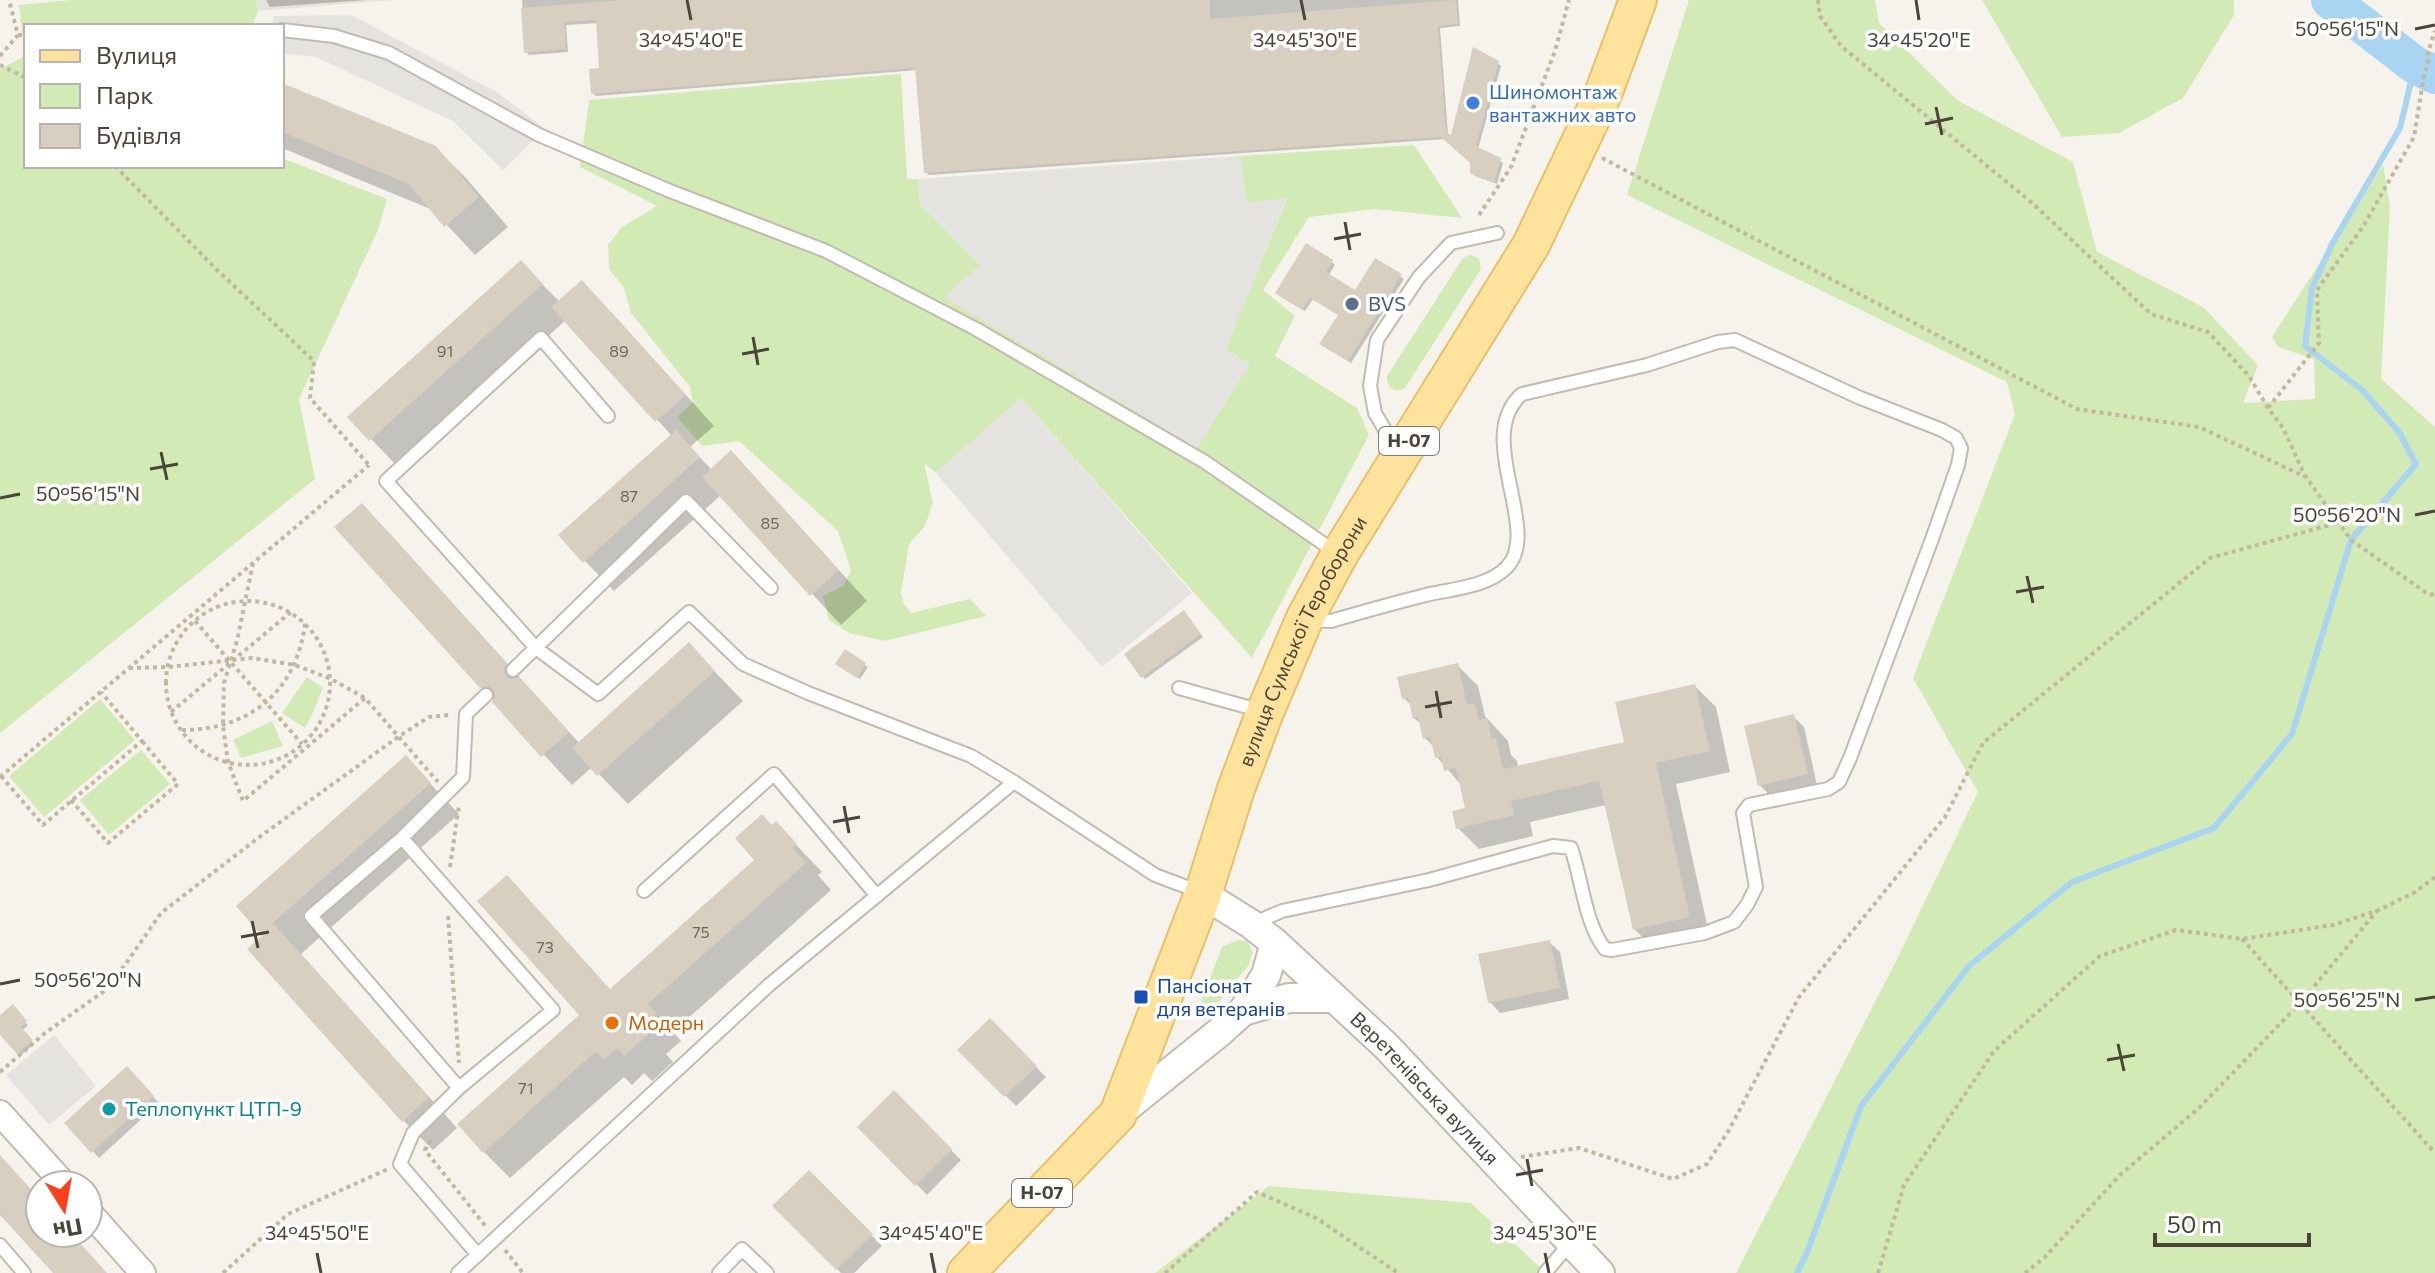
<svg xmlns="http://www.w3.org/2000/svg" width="2435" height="1273" viewBox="0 0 2435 1273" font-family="Commissioner,sans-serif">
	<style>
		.industrial { fill: #e6e2dd }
		.green { fill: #d2eab5 }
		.parking { fill: #e5e3e0 }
		.shadow { fill: #0003 }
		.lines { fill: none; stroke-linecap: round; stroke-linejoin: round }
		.stream { stroke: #a9d4f2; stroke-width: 6 }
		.river { stroke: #a9d4f2; stroke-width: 38 }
		.building { fill: #d8cfc1 }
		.service-casing { stroke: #c2bbae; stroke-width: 16 }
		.minor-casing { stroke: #c2bbae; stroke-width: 28 }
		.tertiary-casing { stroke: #c2bbae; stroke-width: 32 }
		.primary-casing { stroke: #e6c16a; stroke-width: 40 }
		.path { stroke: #c4b79f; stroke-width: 4; stroke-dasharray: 4 4; stroke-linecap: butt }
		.service { stroke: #fff; stroke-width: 12 }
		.minor { stroke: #fff; stroke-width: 24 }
		.tertiary { stroke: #fff; stroke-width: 28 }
		.primary { stroke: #ffe39c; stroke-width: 36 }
		.ticks { fill: none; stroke: #4b4439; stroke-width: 3 }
		.shop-dot { fill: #3f7fe0; stroke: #fff; stroke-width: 3 }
		.service-dot { fill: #5c6f8a; stroke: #fff; stroke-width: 3 }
		.transit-dot { fill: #1a4fb4; stroke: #fff; stroke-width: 3 }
		.food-dot { fill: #e8710a; stroke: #fff; stroke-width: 3 }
		.culture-dot { fill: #0f9aa8; stroke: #fff; stroke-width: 3 }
		.labels { text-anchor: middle; stroke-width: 7; stroke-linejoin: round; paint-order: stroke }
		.number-label { font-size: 16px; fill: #6e675b }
		.shield { fill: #fff; stroke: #817c74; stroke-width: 2 }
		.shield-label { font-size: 18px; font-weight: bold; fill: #4b4439 }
		.shop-label { font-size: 20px; fill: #366cbe; stroke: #fff; text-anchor: start }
		.service-label { font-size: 20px; fill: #4e5e75; stroke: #fff; text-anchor: start }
		.street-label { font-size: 20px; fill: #4b4439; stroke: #fff }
		.transit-label { font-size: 20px; fill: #164399; stroke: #fff; text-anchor: start }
		.food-label { font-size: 20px; fill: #c56008; stroke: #fff; text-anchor: start }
		.culture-label { font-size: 20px; fill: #0d838f; stroke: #fff; text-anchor: start }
		.ticks-label { font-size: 20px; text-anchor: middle; fill: #4b4439; stroke: #fff; stroke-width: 7; stroke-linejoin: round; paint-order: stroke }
	</style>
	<rect width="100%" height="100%" fill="#f6f3ec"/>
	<!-- industrial -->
	<path class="industrial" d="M255,0h138l-135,11z"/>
	<!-- green -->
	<path class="green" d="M71,0h184l3,11 -6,15h-226v140h256v-8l105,41 -9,31 -79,169 16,80 -315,254v-664l25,-13 -6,-51z
		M1689,0h186l4,23 78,77 116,62 24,90 106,55 55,58 -15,38 72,-4 -1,-40 -36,-12 -6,-10 111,-172 7,41 -9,173 54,48v846h-699l158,-308 84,-173 -65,-114 102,-264 -8,-32 -380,-187z
		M1982,0h252v15l-51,83 -64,35 -57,4z
		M901,74l6,105h11l2,25 61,61 -36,32 304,67 -24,-15 62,-150 -41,4 -6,-47 174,-11 48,73 -87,-9 -66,8 -46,73 32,26 -20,40 82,52 12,27 -117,223 -231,-260 -85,75 -12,-10 9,40 -8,23 -16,18 -8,49 3,11 7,9 59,-14 16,17 -101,25 -36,-8 -20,-13 -6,-24 21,-11 7,-15 -13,-39 -99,-90 -37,5 -25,-29 16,-15 -3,-15 -59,-74 -7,-25 -15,-19 -1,-24 14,-18 35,-21 -77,-39 9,-67z
		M1470,254l9,5 2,10 -76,119c-10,6 -19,0 -18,-12l76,-118z
		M307,677l16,11 -12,29 -6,11 -23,-15z
		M100,699l35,41 -91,77 -35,-41z
		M272,721l11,25 -42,12 -8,-18z
		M141,750l29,34 -61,51 -29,-35z
		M1238,940l9,1 6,11 -5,14 -44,54 -9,-3 27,-70z
		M1269,1186l202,17 75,70h-391z"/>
	<!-- parking -->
	<path class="parking" d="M351,15l146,77 48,37 -42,41 -50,-49 -137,-64 -34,-4v-27h-9v-10z
		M1240,156l6,47 41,-5 -61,151 24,15 -53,84 -253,-151 36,-32 -60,-61 -2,-25z
		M1021,398l171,195 -90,74 -166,-194z
		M54,1035l42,51 -47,39 -43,-50z"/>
	<!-- shadow -->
	<path class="shadow" d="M266,0h100l-96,7z
		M522,0h936l2,26 -20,2 8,107 5,3 44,-75 4,3 -23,83 25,14 -6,21 -22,-8 -3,-3v-10l-26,-24 -517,36 -3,-3 -9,-102 -321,26 -3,-3 9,-23 -4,-47 -32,2 2,27 -39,3 -3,-3z
		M282,85l153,63 31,30 42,49 -33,28 -42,-45 -151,-62z
		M1376,260l28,19 -53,84 -26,-17 15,-31 -27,-16 -8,12 -25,-15 52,-34 3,3 -7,11 27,17z
		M521,263l39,39 51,10 103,114 -24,21 22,23 48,13 107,118 -26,24 -120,-130 -107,96 -29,-30 87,-125 -106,-116 -166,149 -50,-52z
		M361,505l30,30 189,209 109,-99 54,56 -115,103 -36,-37 -20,18 -91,-98z
		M1186,615l17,22 -58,42 -2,-2z
		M846,652l22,15 -8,12 -20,-13z
		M1457,665l21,21 7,30 23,25 3,14 6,6 1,7 109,-24 68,-58 21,21 14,65 -54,12 34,154 -54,12 -22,-21 -28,-124 -76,17 3,14 -54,13 -21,-21 10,-18 -6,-24 -25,-29 -2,-9 -10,-10 -3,-13 -8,-7 -2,-12 -8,-8z
		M1793,716l11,11 13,58 -47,11 -10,-11z
		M406,758l53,56 -158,140 156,174 -24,22 -30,-30 -138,-184 -26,-30z
		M776,824l46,48 -4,3 13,15 -158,142 8,9 -15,13 7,8 -21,19 -8,-8 -12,12 -8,-8 -114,101 -26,-26 98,-137 -75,-138 104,114 146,-131z
		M1549,942l11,10 9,47 -69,14 -10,-11z
		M12,1007l16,18 -6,6 12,13 -13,11 -21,-24v-13z
		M990,1021l56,56 -30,29 -56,-56z
		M127,1068l32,35 -60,55 -32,-35z
		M894,1093l67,67 -34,35 -67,-68z
		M809,1172l73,74 -28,27h-13l-66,-67z"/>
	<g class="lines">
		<!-- stream -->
		<path class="stream" d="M1797,1273l9,-18 55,-149 108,-140 103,-84 142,-54 78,-94 59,-194 65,-76 -17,-32 -37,-42 -57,-44 7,-58 20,-44 68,-116 15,-63"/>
		<!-- river -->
		<path class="river" d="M2330,0l85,65 20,10"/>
	</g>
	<!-- building -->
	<path class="building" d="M620,0h590v19l246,-19 2,24 -20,2 8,106 5,3 22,-88 26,14 -23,85 25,12 -7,25 -24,-10v-10l-29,-26 -517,36 -9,-105 -324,26 -2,-25 10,-1 -3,-48 -32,2 2,27 -42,4 -3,-45z
		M282,83l154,63 43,51 -35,30 -35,-43 -127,-52z
		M1306,243l27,17 -7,12 29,18 20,-32 27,16 -54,87 -29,-17 19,-29 -28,-17 -8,12 -27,-17z
		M521,260l22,24 -174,157 -22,-24z
		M582,280l104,115 -31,27 -104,-115z
		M676,430l24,27 -117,106 -25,-28z
		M731,450l108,120 -29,26 -108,-119z
		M362,503l145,161 -3,4 2,8 5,3 8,-2 50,55 -28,25 -49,-55 3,-5 -2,-8 -5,-3 -8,2 -146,-161z
		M1184,610l17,24 -60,44 -17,-24z
		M689,642l26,29 -118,105 -25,-28z
		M845,649l21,14 -9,15 -22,-14z
		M1458,663l9,42 8,-2 4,17 8,-2 5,21 4,-1 7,31 121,-27 -9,-40 80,-18 15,67 -54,12 34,154 -57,13 -34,-149 -88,20 3,14 -58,14 -4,-18 13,-3 -9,-40 -12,3 -3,-14 -6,1 -5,-21 -7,2 -5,-22 -5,2 -5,-21 -6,1 -5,-22z
		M1794,714l14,60 -50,12 -14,-60z
		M406,755l25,28 -158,140 156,174 -27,25 -155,-173 15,-13 -26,-30z
		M762,814l10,11 4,-4 21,23 -4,4 13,15 -158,141 8,9 -14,13 7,8 -25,22 -7,-8 -13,12 -8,-9 -113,102 -26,-29 122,-109 -102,-114 30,-26 103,114 144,-129 -19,-22z
		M1550,940l10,48 -72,15 -10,-49z
		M13,1004l14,17 -6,6 12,13 -16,14 -17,-19v-20z
		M990,1018l47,48 -33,31 -47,-47z
		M127,1066l27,30 -63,57 -27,-30z
		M894,1090l58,59 -37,37 -58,-59z
		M0,1155l40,44v34h31l36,40h-54l-53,-58z
		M809,1170l64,64 -37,36 -64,-64z"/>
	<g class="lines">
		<!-- service casing -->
		<g class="service-casing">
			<path id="service" d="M282,30l52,6 55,17 150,82 131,56 156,60 150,78 229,133 132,91
				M608,416l-67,-78 -155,143 150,167 62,46 91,-82 54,52 65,29 163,63 43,26 141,93 45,17
				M1398,452l-23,-39 -5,-27 7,-46 42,-63 32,-34 46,-10
				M513,670l173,-169 85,87
				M1179,688l83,23
				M402,838l151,172 -94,78
				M644,891l130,-117 103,122
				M1254,923l28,-12 147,-31 124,-34 18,2c11,31 14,76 34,101l7,1 93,-17 29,-11 13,-17 9,-18 -13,-74 6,-8 79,-16 11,-7 11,-24 82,-219 26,-74 3,-17 -5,-10 -14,-8 -84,-33 -123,-57 -17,2 -71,23 -125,29c-50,43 22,137 -16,174 -19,19 -55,21 -80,27 -32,8 -64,17 -95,26l-24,-1
				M0,1245l24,28
				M478,1255l-78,-91 13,-31 46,-45 -148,-172 91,-78 61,-61 3,-63 20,-19
				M458,1273l311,-288 245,-203
				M719,1273l23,-24 25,24
				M1545,1273l26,-31"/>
		</g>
		<!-- minor casing -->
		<g class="minor-casing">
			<path id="minor" d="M0,1113l65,72
				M88,1211l55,62"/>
		</g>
		<!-- tertiary casing -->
		<g class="tertiary-casing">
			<g id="tertiary">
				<path id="s1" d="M1203,894l48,30 24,19 111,103 214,227"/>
				<path d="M1243,1011l46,-13h44"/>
				<path d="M1118,1114l103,-83 22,-20 23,-36 9,-32"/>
			</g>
		</g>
		<!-- primary casing -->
		<g class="primary-casing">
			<g id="primary">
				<path id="s2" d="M966,1273l152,-159 85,-220 33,-105 29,-77 39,-92 35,-65 192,-310 72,-151 35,-94"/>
			</g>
		</g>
		<!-- path -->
		<path class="path" d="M1818,0l2,16 21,30 190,156 120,112 57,18 41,44 19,32 15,20 22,48
			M18,35h8
			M0,56l18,-21 -9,-35
			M0,65l26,13
			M1602,158l475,251 122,18 107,50 45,63 77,54 7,1
			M115,166l101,103 98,92 -4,37 59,67
			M1479,215l32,-48 44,-116 14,-51
			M2268,408l51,-65 -2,-53 47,-65 50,-88 10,-62 4,-11v-12l7,-21
			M253,563l-16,78 -13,42 -1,43 5,36 15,39 122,-103 73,84
			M166 683a82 82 0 1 1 164 0a82 82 0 1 1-164 0Z
			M195,621l107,123
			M129,668l39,-1 84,-9 43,7 36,14 34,19
			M171,712l120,-100
			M182,730c68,0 115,-39 123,-107
			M1,776l42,49 99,-84 -41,-49
			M0,777l369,-312
			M71,800l37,43 70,-59 -36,-43
			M450,867l9,-62
			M448,916l11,147
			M2242,939l193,214
			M0,1072l45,-39 58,-41 22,-27 36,-52 97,-75 140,-101 31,-20 20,-2
			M431,1140l-6,10 62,78
			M1521,1157l58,-9 94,31 34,-15 22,-34 70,-133 146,-180 38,-74 227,-185 127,-35
			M505,1250l18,23
			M223,1273l65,-59 100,-45
			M1165,1273l92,-81 59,26 82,55
			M1878,1273l26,-88 90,-134 106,-95 76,-26 66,9 91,-14 46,-15 36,-18 20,-15
			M2025,1273l19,-15 76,-83 79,-67 102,-106 76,-91"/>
		<!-- service -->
		<use href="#service" class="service"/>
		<!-- minor -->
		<use href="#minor" class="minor"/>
		<!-- tertiary -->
		<use href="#tertiary" class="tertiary"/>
		<!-- primary -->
		<use href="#primary" class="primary"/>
	</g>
	<!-- ticks -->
	<path class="ticks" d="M687,0l4,20M1301,0l4,20M1916,0l3,20M2415,29l20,-4M1936,107l6,28M1925,124l28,-6M1345,222l5,28M1334,239l27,-5M753,337l5,28M742,354l27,-5M161,452l6,28M150,469l28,-5M0,498l20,-4M2415,515l20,-4M2027,576l6,27M2016,592l28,-5M1436,691l5,27M1425,707l27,-5M844,806l5,27M833,822l27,-5M252,921l6,27M241,937l28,-5M0,984l20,-4M2415,1000l20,-3M2118,1044l6,27M2107,1060l28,-5M1527,1159l5,27M1516,1175l27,-5M317,1253l4,20M931,1253l4,20M1545,1253l4,20"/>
	<!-- markers -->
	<circle class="shop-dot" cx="1473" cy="103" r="8"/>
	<circle class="service-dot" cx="1352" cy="304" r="8"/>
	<rect class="transit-dot" x="1133" y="989" width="16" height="16" rx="4"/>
	<circle class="food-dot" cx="612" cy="1023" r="8"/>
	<circle class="culture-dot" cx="109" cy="1109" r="8"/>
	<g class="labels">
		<!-- number labels -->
		<g class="number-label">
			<text x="445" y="357">91</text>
			<text x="619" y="357">89</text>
			<text x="629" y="502">87</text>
			<text x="770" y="529">85</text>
			<text x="701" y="938">75</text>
			<text x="545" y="953">73</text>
			<text x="526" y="1094">71</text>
		</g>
		<!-- shield labels -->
		<g class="shield">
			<rect x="1379" y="427" width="60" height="28" rx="6"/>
			<rect x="1012" y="1179" width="60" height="28" rx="6"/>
		</g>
		<g class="shield-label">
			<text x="1409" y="447">Н-07</text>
			<text x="1042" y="1199">Н-07</text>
		</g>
		<!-- shop labels -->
		<g class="shop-label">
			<text x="1489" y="99">Шиномонтаж<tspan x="1489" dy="23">вантажних авто</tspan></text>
		</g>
		<!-- service labels -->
		<g class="service-label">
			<text x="1368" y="311">BVS</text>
		</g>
		<!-- street labels -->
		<g class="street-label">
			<text dy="7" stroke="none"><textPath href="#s2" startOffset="728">вулиця Сумської Тероборони</textPath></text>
			<text dy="7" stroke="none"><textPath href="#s1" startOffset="296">Веретенівська вулиця</textPath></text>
		</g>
		<!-- transit labels -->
		<g class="transit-label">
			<text x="1157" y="993">Пансіонат<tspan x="1157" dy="23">для ветеранів</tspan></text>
		</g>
		<!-- food labels -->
		<g class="food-label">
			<text x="628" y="1030">Модерн</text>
		</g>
		<!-- culture labels -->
		<g class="culture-label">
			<text x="125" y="1116">Теплопункт ЦТП-9</text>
		</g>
	</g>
	<g class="ticks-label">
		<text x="2347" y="36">50°56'15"N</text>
		<text x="691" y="47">34°45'40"E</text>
		<text x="1305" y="47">34°45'30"E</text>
		<text x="1919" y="47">34°45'20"E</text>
		<text x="88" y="501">50°56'15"N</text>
		<text x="2347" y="522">50°56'20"N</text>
		<text x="88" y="987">50°56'20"N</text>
		<text x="2347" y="1007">50°56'25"N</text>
		<text x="317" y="1240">34°45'50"E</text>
		<text x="931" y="1240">34°45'40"E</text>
		<text x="1545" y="1240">34°45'30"E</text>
	</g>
	<!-- legend -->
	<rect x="24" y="24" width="260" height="144" fill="#ffffff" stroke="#b7b4b0" stroke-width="2"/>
	<rect x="40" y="50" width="40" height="12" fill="#ffe39c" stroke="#b7b4b0" stroke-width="2"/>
	<text x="96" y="64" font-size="24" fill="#4b4439">Вулиця</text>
	<rect x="40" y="84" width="40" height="24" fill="#d2eab5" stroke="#b7b4b0" stroke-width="2"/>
	<text x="96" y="104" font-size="24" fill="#4b4439">Парк</text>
	<rect x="40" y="124" width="40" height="24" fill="#d8cfc1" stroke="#b7b4b0" stroke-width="2"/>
	<text x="96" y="144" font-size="24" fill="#4b4439">Будівля</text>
	<!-- north arrow -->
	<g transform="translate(64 1209) rotate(169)"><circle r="38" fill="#ffffff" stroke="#b7b4b0" stroke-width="2"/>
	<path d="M0-6L14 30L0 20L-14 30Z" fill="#fc3f1d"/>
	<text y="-12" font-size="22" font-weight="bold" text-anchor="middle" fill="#4b4439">Пн</text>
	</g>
	<!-- scale -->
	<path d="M2155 1233v12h154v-12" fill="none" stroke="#4b4439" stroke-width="4"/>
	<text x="2167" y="1233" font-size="24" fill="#4b4439" stroke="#ffffff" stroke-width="6" paint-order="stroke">50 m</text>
</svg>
